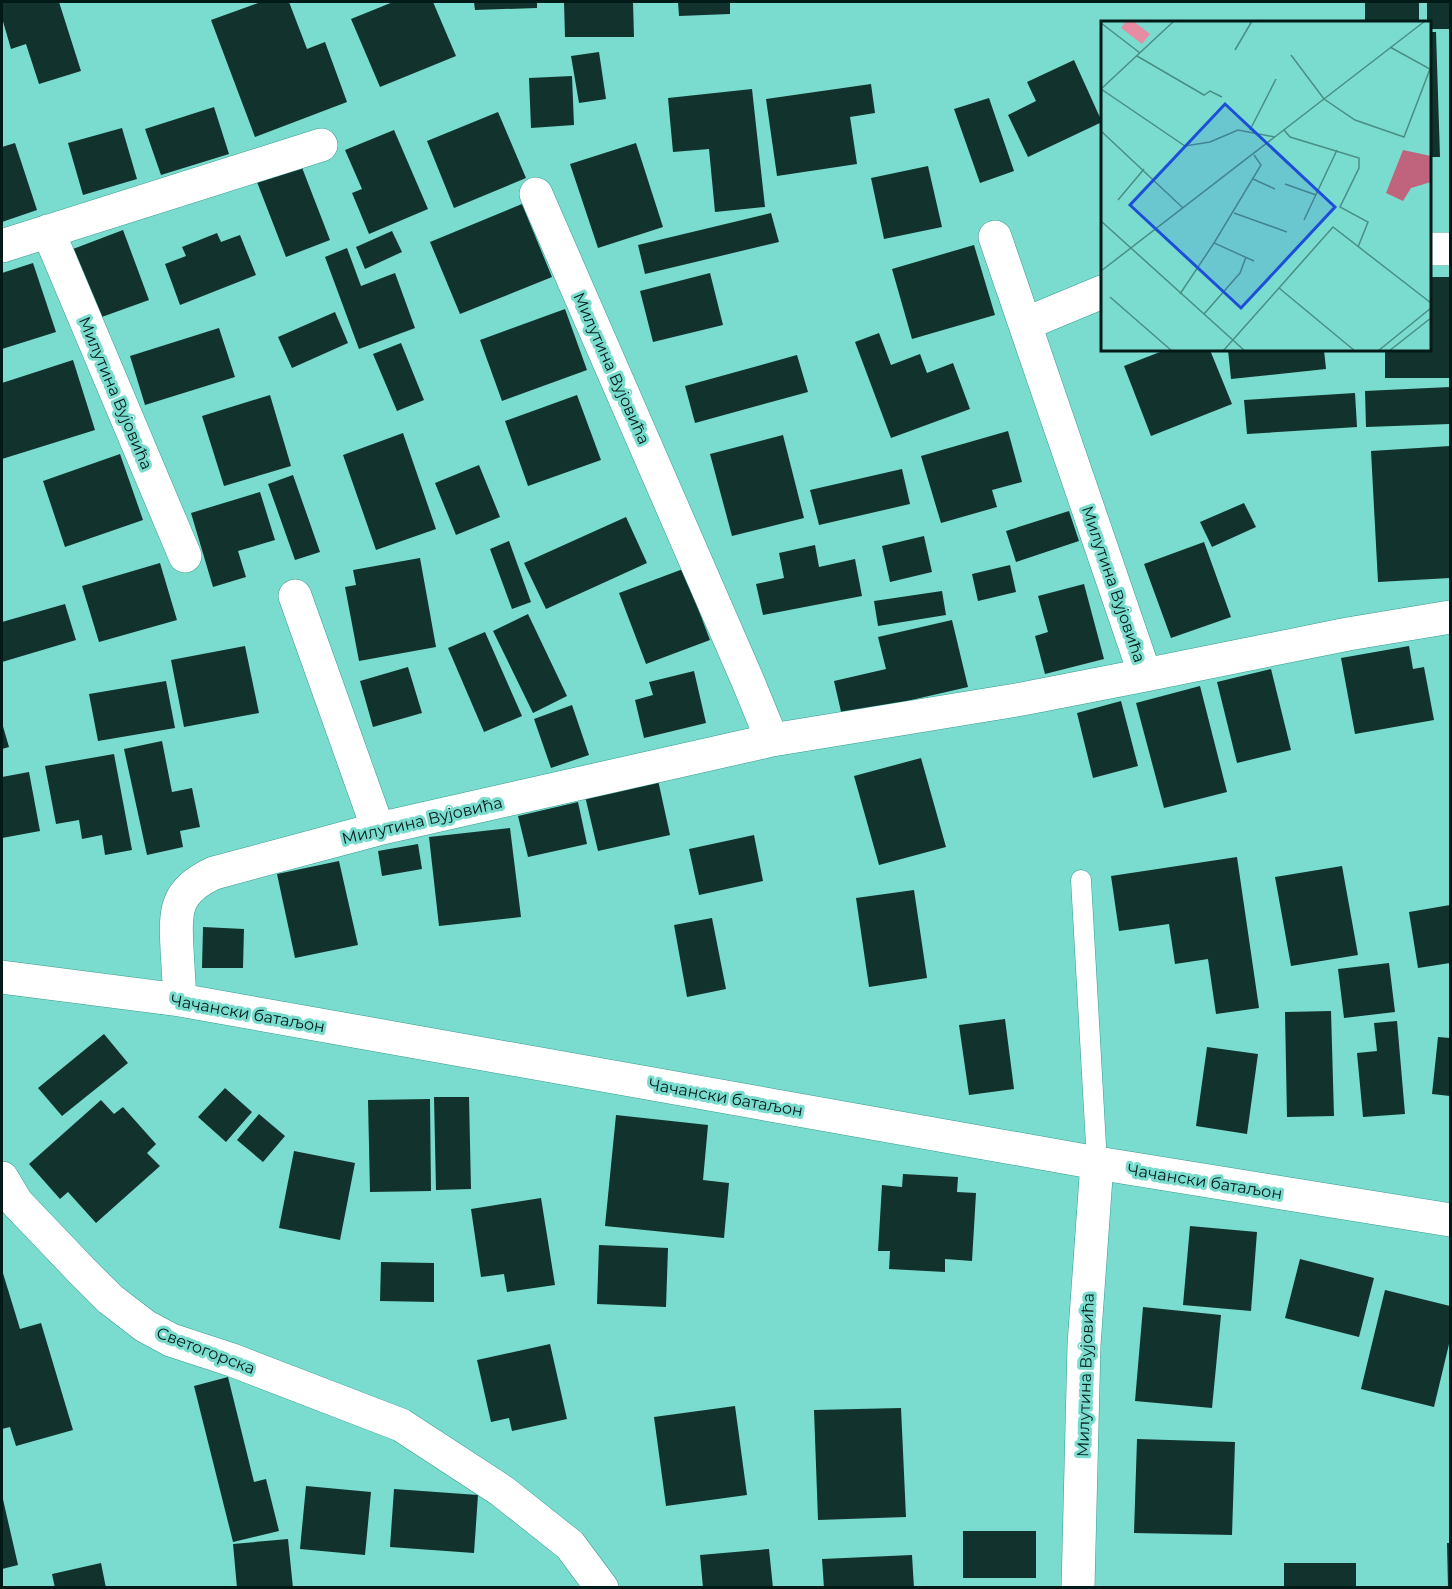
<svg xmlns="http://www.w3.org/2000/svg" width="1452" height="1589" viewBox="0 0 1452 1589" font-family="Montserrat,sans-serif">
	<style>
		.building { fill: #12322e }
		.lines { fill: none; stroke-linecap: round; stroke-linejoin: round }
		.service-casing { stroke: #359b8f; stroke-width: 21 }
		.minor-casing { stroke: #359b8f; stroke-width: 34 }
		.service { stroke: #fff; stroke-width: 20 }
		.minor { stroke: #fff; stroke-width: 33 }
		.labels { text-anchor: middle; stroke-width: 6; stroke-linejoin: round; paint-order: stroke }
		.street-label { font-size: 16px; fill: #001a17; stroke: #7adcce }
		.inset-road { fill: none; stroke: #498e85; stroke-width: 1.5 }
		.view { fill: #1d4ed8; fill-opacity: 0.15; stroke: #1d4ed8; stroke-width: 3 }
		.inset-edge { fill: none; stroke: #001a17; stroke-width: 3 }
	</style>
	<rect width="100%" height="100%" fill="#7adcce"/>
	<!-- building -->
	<path class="building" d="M2,2h57l22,69 -42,13 -13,-40 -15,5 -9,-31z
		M261,2h28l18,47 18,-7 22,60 -92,35 -44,-117z
		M393,2h40l23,54 -76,31 -29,-68z
		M474,2h63v6l-62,2z
		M564,2h69l1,35h-69z
		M678,2h52v12l-51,2z
		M1365,2h54v20h-54z
		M1427,2h23v27h-20v-7h-3z
		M1430,32h6l4,125h-10z
		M599,52l7,47 -27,4 -8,-47z
		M1074,60l28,62 -74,35 -20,-42 28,-14 -9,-19z
		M572,76l2,49 -43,3 -2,-50z
		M871,84l4,29 -25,4 7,47 -80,12 -11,-77z
		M752,89l13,118 -50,5 -6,-63 -36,3 -5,-54z
		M989,98l25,73 -34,12 -26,-74z
		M214,107l15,47 -68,21 -16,-46z
		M498,112l28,66 -72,30 -27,-67z
		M122,128l15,51 -54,16 -15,-52z
		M394,130l34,79 -59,25 -17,-41 10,-4 -17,-39z
		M15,143l22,67 -35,12v-75z
		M636,143l27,84 -65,21 -28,-84z
		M301,165l29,75 -44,17 -29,-75z
		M928,166l14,61 -58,12 -13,-61z
		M522,204l30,73 -92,37 -30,-72z
		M771,213l8,29 -134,32 -7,-29z
		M123,230l26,70 -50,18 -26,-69z
		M392,231l10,21 -37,17 -9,-22z
		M217,233l4,9 19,-7 16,40 -76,30 -15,-41 21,-8 -4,-9z
		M974,245l21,70 -83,24 -20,-70z
		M347,248l14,38 34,-13 20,55 -56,21 -34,-92z
		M33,263l23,69 -54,17v-76z
		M710,273l13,52 -70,17 -13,-51z
		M1430,277h20v101h-65v-28h45z
		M565,309l22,61 -85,31 -22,-61z
		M335,312l13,31 -56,25 -14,-31z
		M219,328l16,49 -90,28 -15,-49z
		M879,333l12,32 29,-11 7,19 26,-10 17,46 -79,29 -36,-96z
		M401,343l23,57 -27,11 -24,-57z
		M1165,350h45l22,54 -81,32 -27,-70z
		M1228,350h96l2,19 -95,10z
		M797,355l11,37 -113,31 -10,-37z
		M73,360l22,70 -93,29v-76z
		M1450,387v37l-84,3 -1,-36z
		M1355,393l2,34 -110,7 -3,-34z
		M270,395l21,71 -67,20 -22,-70z
		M577,395l24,65 -73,26 -23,-65z
		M1008,431l14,51 -30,8 5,17 -56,16 -20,-67z
		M403,433l33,96 -60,21 -33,-95z
		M783,435l21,83 -72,18 -22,-82z
		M1450,446v132l-72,4 -7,-131z
		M120,454l23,66 -78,27 -22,-66z
		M479,465l21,52 -44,18 -21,-52z
		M902,469l8,35 -91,21 -9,-35z
		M293,475l27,77 -25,8 -27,-76z
		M260,492l15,48 -37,11 8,26 -33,10 -22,-74z
		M1244,503l12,24 -44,20 -12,-25z
		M1069,511l10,30 -63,21 -10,-31z
		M626,517l21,46 -101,46 -22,-46z
		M924,536l8,36 -42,10 -8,-36z
		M509,541l22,61 -19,7 -22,-60z
		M1204,542l27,75 -60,21 -27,-74z
		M815,545l4,22 36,-8 7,37 -99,19 -7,-31 28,-6 -5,-25z
		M420,558l16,89 -77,14 -14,-74 11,-2 -3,-15z
		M160,563l17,57 -78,22 -17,-56z
		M1010,565l6,27 -38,9 -6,-27z
		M683,569l27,71 -64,24 -27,-71z
		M1084,584l20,75 -59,15 -10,-38 13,-4 -10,-36z
		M942,591l4,24 -68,11 -4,-25z
		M65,604l11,36 -74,22v-40z
		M528,614l39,82 -34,17 -40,-82z
		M952,620l16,67 -126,29 -8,-35 52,-12 -8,-32z
		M485,632l37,84 -38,16 -36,-84z
		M245,646l14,67 -75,14 -13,-67z
		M1409,646l4,23 11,-2 10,53 -79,14 -14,-76z
		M408,667l14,46 -49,14 -13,-46z
		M1271,669l20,81 -54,13 -20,-81z
		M694,671l12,52 -62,15 -9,-38 18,-5 -4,-13z
		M166,681l9,47 -77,13 -9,-47z
		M1200,686l27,106 -63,16 -28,-105z
		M1121,701l17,65 -45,12 -16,-65z
		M572,705l17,50 -38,13 -17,-49z
		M2,723l7,24 -7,2z
		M162,741l10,51 20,-4 8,39 -20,4 3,16 -36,8 -23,-106z
		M114,754l18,96 -27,5 -3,-20 -20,4 -3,-19 -23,4 -11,-58z
		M921,758l25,89 -67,18 -25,-89z
		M29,772l11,59 -38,7v-61z
		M658,780l12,55 -72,16 -13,-55z
		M578,802l9,42 -59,13 -10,-41z
		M510,828l11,89 -82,9 -10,-89z
		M754,835l9,46 -64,14 -10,-46z
		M418,844l4,25 -40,7 -4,-25z
		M1237,857l22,151 -43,6 -8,-55 -33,5 -6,-40 -50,7 -8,-55z
		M339,861l19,84 -63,13 -18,-84z
		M1342,866l16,89 -67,11 -16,-89z
		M914,890l13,88 -58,9 -13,-89z
		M1450,905v58l-32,5 -9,-56z
		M712,918l14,71 -39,8 -13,-72z
		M203,927l41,2 -1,39h-41z
		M1389,963l6,49 -51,6 -6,-49z
		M1331,1011l3,105 -47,1 -2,-105z
		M1005,1019l9,70 -45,6 -10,-70z
		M1397,1021l8,93 -42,3 -6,-64 20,-2 -3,-28z
		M104,1034l24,29 -66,53 -24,-28z
		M1438,1037l12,1v58l-18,-2z
		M1207,1047l51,7 -11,80 -51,-8z
		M225,1088l27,24 -26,30 -28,-25z
		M434,1097h35l2,92 -35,1z
		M430,1099l1,92 -61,1 -2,-92z
		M101,1100l13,14 9,-7 33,37 -9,9 13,13 -64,57 -28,-31 -8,7 -31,-35z
		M259,1114l26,22 -22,26 -26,-22z
		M616,1115l92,10 -5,55 26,3 -5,55 -119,-12z
		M294,1151l61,12 -15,77 -61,-12z
		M903,1174l55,3 -1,15 19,1 -4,68 -27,-2v13l-56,-3 1,-18h-12l4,-66 20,2z
		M541,1198l14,87 -48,7 -3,-18 -23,3 -10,-68z
		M1190,1226l67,6 -6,79 -68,-6z
		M599,1245l69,3 -2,59 -69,-3z
		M1300,1259l74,19 -15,59 -74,-19z
		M381,1262l53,1v39l-54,-1z
		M2,1270l18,59 21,-6 32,107 -57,16 -6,-19 -8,2z
		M1385,1290l65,16v34l-16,67 -73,-18z
		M1143,1307l78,8 -9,93 -77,-7z
		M550,1344l17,75 -55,12 -3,-13 -18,4 -14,-62z
		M228,1377l26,105 12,-3 13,52 -46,11 -39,-156z
		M735,1406l12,89 -81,11 -12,-89z
		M901,1408l5,109 -88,3 -4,-110z
		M1137,1439l98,3 -3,93 -98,-2z
		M306,1486l65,6 -6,63 -65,-6z
		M394,1489l84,6 -4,58 -84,-6z
		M2,1495l16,70 -16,4z
		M963,1531h73v47h-73z
		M288,1539l5,49h-56l-4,-44z
		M1447,1543h3v45h-2z
		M769,1549l4,39h-70l-3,-33z
		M912,1555l2,33h-90l-2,-29z
		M101,1563l5,25h-51l-3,-14z
		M1284,1563h72v25h-72z"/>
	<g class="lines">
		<!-- service casing -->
		<g class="service-casing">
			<path id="service" d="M1081,880l16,283"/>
		</g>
		<!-- minor casing -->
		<g class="minor-casing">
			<path id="minor" d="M536,194l211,485 25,61
				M48,231l137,325
				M2,246l319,-101
				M1430,249h20
				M1025,324l77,-32
				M295,596l83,233
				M1145,675l203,-41 102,-17
				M2,977l178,23 917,163 353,57
				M180,1000c-1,-17 -2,-34 -3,-51 -2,-39 -2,-58 37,-76l164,-44 394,-89 250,-41 123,-24 -150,-438
				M2,1178l15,25 64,67 29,29 35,27 26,14 61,20 169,65 101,66 68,54 32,43
				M1078,1588l6,-243 13,-182"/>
		</g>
		<!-- service -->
		<use href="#service" class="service"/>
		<!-- minor -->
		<use href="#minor" class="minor"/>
	</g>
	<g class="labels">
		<!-- street labels -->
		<g class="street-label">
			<text transform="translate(612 368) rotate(66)" y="6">Милутина Вујовића</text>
			<text transform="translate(116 393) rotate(67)" y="6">Милутина Вујовића</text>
			<text transform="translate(1114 584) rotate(71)" y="6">Милутина Вујовића</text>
			<text transform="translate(422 820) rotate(-13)" y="6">Милутина Вујовића</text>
			<text transform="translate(248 1013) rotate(10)" y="6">Чачански батаљон</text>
			<text transform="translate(726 1097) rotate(10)" y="6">Чачански батаљон</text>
			<text transform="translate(1205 1181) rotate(9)" y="6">Чачански батаљон</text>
			<text transform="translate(206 1350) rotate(21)" y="6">Светогорска</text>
			<text transform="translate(1085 1375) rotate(-88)" y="6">Милутина Вујовића</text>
		</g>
	</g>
	<!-- overview -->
	<g transform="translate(1101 21)">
		<rect width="330" height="330" fill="#7adcce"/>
		<path d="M25,0h7l17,13 -8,10 -21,-16z" fill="#e78ca3"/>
		<path d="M302,129l28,6v26l-20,6 -8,13 -17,-8z" fill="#c0637d"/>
		<path class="inset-road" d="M0,2l39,30M134,29l17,-29M190,34l33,44 31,21 49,17 26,-68 -40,-22M36,35l67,39 6,-4 12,6M0,68l84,57 25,-4 28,-12 37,7M0,68l73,-68M149,109l26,-51M183,109l6,7 69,21v10l-19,39 28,15 -10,25M0,110l82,77M153,134l7,10 -47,78 40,18M152,158l22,10M184,163l31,11M17,179l26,-31M133,192l53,19M203,199l33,-70M0,200l144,130M0,250l324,-250M178,267l76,63M79,273l34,-51M9,276l62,54M103,293l36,-41 6,-16M122,330l110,-124 98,76M277,330l53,-43M288,330l42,-33"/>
		<path class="view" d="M124,83l110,103 -94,101 -111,-103z"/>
		<rect width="330" height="330" class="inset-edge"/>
	</g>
	<!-- border -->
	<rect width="1452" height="1589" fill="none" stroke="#001a17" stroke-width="6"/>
</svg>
